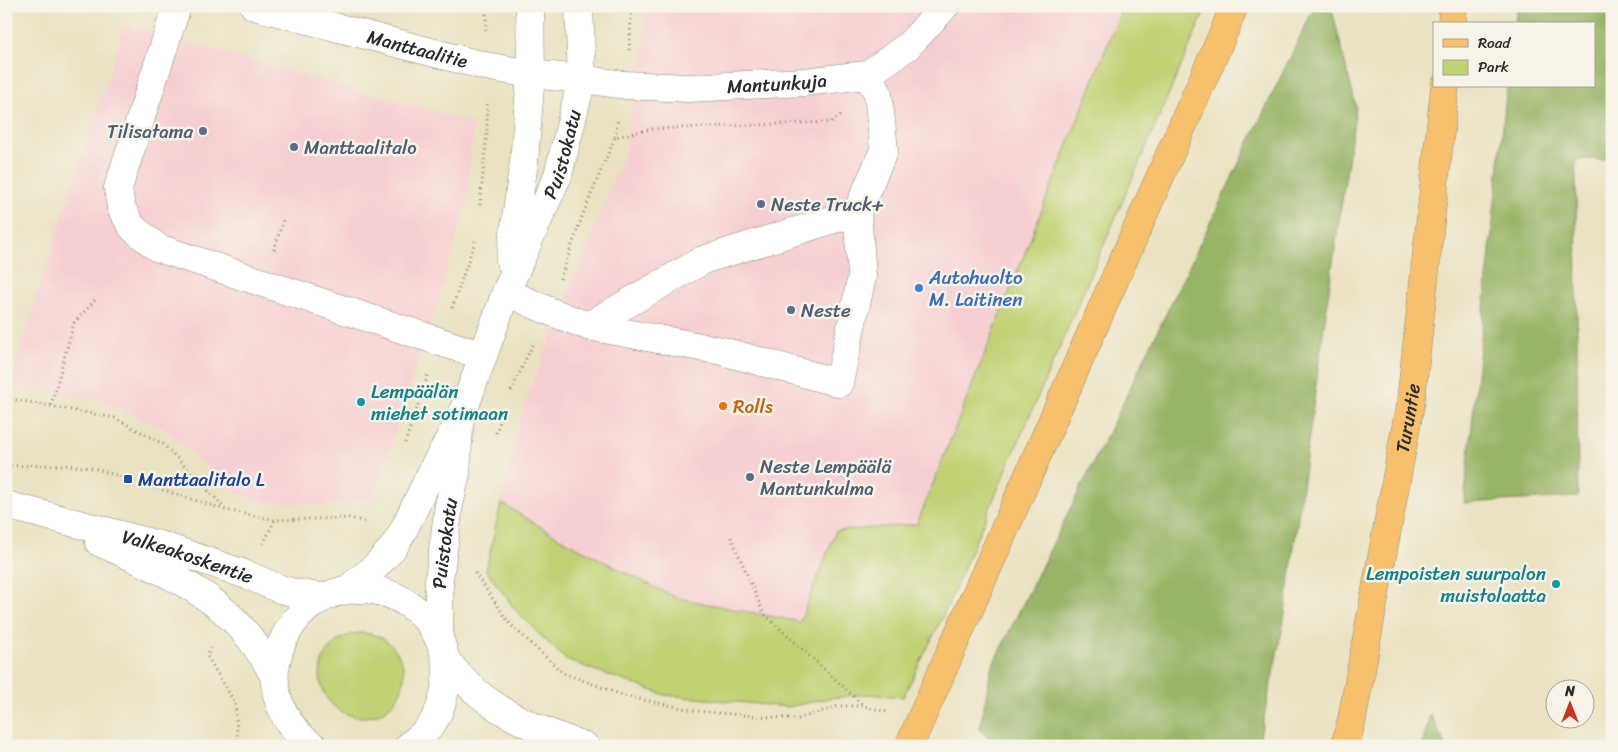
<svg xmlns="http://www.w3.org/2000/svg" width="1618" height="752" viewBox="0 0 1618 752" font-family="Sriracha,sans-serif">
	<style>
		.built { fill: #f7cfd2 }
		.green { fill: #c1d274; stroke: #767e50 }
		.forest { fill: #98b466; stroke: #627048 }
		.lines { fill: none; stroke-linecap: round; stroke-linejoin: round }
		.minor-casing { stroke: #8a8676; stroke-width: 29 }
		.major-casing { stroke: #8a8676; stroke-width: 29 }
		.path { stroke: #8a8676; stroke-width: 3; stroke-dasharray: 1 4; stroke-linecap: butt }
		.minor { stroke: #fff; stroke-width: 28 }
		.major { stroke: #f7c06c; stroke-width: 28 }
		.service-dot { fill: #5c6f8a; stroke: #f7f3e8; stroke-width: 2 }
		.shop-dot { fill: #3f7fe0; stroke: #f7f3e8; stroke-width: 2 }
		.culture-dot { fill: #0f9aa8; stroke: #f7f3e8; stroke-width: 2 }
		.food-dot { fill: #e8710a; stroke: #f7f3e8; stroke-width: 2 }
		.transit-dot { fill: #1a4fb4; stroke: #f7f3e8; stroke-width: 2 }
		.labels { text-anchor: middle; stroke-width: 5; stroke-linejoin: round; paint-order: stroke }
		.street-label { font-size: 19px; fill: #2b2b2b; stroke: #f7f3e8 }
		.service-label { font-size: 19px; fill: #4e5e75; stroke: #f7f3e8; text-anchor: start }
		.shop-label { font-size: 19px; fill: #366cbe; stroke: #f7f3e8; text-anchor: start }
		.culture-label { font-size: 19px; fill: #0d838f; stroke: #f7f3e8; text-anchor: start }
		.food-label { font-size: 19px; fill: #c56008; stroke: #f7f3e8; text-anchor: start }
		.transit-label { font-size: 19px; fill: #164399; stroke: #f7f3e8; text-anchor: start }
	</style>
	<rect width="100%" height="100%" fill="#f7f3e8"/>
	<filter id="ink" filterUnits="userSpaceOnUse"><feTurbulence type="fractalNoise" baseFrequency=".02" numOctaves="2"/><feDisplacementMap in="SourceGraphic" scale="10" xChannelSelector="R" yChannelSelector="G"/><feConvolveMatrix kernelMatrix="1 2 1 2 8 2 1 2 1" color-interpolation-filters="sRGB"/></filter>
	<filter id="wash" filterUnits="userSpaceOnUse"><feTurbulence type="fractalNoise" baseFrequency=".0096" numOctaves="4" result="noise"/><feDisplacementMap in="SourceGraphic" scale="20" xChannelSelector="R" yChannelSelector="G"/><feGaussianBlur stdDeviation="1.12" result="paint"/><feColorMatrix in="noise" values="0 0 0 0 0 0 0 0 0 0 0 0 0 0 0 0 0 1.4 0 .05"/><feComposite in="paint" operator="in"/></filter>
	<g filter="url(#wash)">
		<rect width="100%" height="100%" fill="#eae2c1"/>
		<!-- built -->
		<path class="built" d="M645,6h478l-206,518 -81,7 -36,91 -123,-24 -49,-24 -70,-37 -57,-34 23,-99 101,-252 20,-111z
			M125,25l348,98 -5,73 -25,90 -69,213 -53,6 -60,-4 -21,-6 -79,-68 -58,-26 -92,-17 17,-61z"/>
		<!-- green -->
		<path class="green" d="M1123,6h84l-264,610 -40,81 -36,-3 -37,4 -42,9 -123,-12 -99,-35 -49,-48 -31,-42 15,-67 57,34 70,37 49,24 123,24 36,-91 81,-7z
			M320 675a42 42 0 1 1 84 0a42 42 0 1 1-84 0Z"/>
		<!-- forest -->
		<path class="forest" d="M1315,6h16l25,101 -26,175 -46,338 -26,126h-265l-13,-18 11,-60 126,-253z
			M1517,6h95v153l-36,1 2,337 -114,6 43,-417h87v-62h-79z
			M1430,714l16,32h-24z"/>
	</g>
	<g filter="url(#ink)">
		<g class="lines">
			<!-- minor casing -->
			<g class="minor-casing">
				<g id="minor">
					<path d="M177,6l-59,182 3,20 12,20 25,20 325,108"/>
					<path id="s1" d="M254,6l231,60 46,8 51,5 43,6 64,3 115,-6 63,-7 41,-29 37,-40"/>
					<path d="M510,261l14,-99 7,-88 -1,-68"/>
					<path d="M506,292l43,19 39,15 115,-66 154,-48 27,-62 -6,-57 -11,-18"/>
					<path d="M588,326l134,25 117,32 23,-107 -5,-64"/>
					<path id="s2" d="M6,505l157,41 84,29 33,14 19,5 23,3"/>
					<path d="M99,542c38,17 85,37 118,63 23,18 44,45 57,71"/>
					<path id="s3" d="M348,589l26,-21 18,-19 9,-14 34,-70 25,-45 46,-128 52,-117 24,-96 -3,-73"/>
					<path id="s4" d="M439,637v-57l10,-75 7,-31 3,-46"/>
					<path d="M446,660c37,48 82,67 139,86"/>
					<path d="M313,746c-25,-16 -41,-48 -38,-77 4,-28 16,-50 39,-66 63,-42 149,17 130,91 -3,14 -8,27 -18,37 -5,6 -12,10 -17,15"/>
				</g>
			</g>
			<!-- major casing -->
			<g class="major-casing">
				<g id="major">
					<path d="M1452,24l1,-18"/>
					<path d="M909,746l317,-719 8,-21"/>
					<path id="s5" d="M1345,746l7,-27 59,-319 34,-314"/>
				</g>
			</g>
			<!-- path -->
			<path class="path" d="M486,30v-24
				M629,50l3,-44
				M615,137l3,-19
				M480,205l7,-73v-30
				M274,250l10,-33
				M560,279l23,-65 32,-77 37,-8 179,-7 12,-8
				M452,308l23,-67
				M511,391l23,-49
				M6,398l109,20 48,26 62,64
				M51,405l23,-82 22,-24
				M496,433l5,-15
				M405,443l23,-68
				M6,466l58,-1 29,3 133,42 49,10 74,-2 19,4
				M731,537l33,77 99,91
				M263,544l12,-24
				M475,573l35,51 53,49 62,23 72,15 45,4 56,4 40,-13h26l23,6
				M211,648l-4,8 28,47 3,43"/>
			<!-- minor -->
			<use href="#minor" class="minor"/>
			<!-- major -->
			<use href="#major" class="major"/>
		</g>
	</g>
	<!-- markers -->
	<g class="service-dot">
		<circle cx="203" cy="131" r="5"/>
		<circle cx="294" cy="147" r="5"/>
		<circle cx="761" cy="204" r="5"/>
		<circle cx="791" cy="310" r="5"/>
		<circle cx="750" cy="477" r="5"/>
	</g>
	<circle class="shop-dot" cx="919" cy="288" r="5"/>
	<g class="culture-dot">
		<circle cx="361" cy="402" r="5"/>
		<circle cx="1556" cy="584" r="5"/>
	</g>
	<circle class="food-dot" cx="723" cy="406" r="5"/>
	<rect class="transit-dot" x="123" y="474" width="10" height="10" rx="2.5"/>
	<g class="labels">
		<!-- street labels -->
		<g class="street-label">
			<text dy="7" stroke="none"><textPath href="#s1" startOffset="169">Manttaalitie</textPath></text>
			<text dy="7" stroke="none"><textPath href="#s1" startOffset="532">Mantunkuja</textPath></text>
			<text dy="7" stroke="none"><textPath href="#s3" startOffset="491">Puistokatu</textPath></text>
			<text dy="7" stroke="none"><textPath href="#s5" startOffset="334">Turuntie</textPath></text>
			<text dy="7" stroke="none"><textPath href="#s4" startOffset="94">Puistokatu</textPath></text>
			<text dy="7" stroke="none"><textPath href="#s2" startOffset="189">Valkeakoskentie</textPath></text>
		</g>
		<!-- service labels -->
		<g class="service-label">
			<text x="193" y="138" text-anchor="end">Tilisatama</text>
			<text x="304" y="154">Manttaalitalo</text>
			<text x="771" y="211">Neste Truck+</text>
			<text x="801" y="317">Neste</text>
			<text x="760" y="473">Neste Lempäälä<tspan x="760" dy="22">Mantunkulma</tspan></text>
		</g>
		<!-- shop labels -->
		<g class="shop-label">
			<text x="929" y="284">Autohuolto<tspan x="929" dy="22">M. Laitinen</tspan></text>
		</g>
		<!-- culture labels -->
		<g class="culture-label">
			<text x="371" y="398">Lempäälän<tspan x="371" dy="22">miehet sotimaan</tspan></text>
			<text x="1546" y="580" text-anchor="end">Lempoisten suurpalon<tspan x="1546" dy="22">muistolaatta</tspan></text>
		</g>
		<!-- food labels -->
		<g class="food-label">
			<text x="733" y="413">Rolls</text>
		</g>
		<!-- transit labels -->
		<g class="transit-label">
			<text x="138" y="486">Manttaalitalo L</text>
		</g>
	</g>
	<!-- margin -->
	<rect width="1618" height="752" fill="none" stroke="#f7f3e8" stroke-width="25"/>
	<!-- legend -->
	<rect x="1433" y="22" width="162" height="65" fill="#f7f3e8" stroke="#a5a39c"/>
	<rect x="1443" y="39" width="25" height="8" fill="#f7c06c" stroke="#a5a39c"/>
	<text x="1478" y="48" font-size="15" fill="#2b2b2b">Road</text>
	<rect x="1443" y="60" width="25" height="15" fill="#c1d274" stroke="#a5a39c"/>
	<text x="1478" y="72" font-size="15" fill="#2b2b2b">Park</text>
	<!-- north arrow -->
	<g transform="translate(1570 704)"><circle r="24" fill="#f7f3e8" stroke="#a5a39c"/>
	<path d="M0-4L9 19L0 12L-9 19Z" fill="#c8321e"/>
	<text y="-8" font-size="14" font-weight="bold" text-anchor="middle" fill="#2b2b2b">N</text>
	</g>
</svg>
